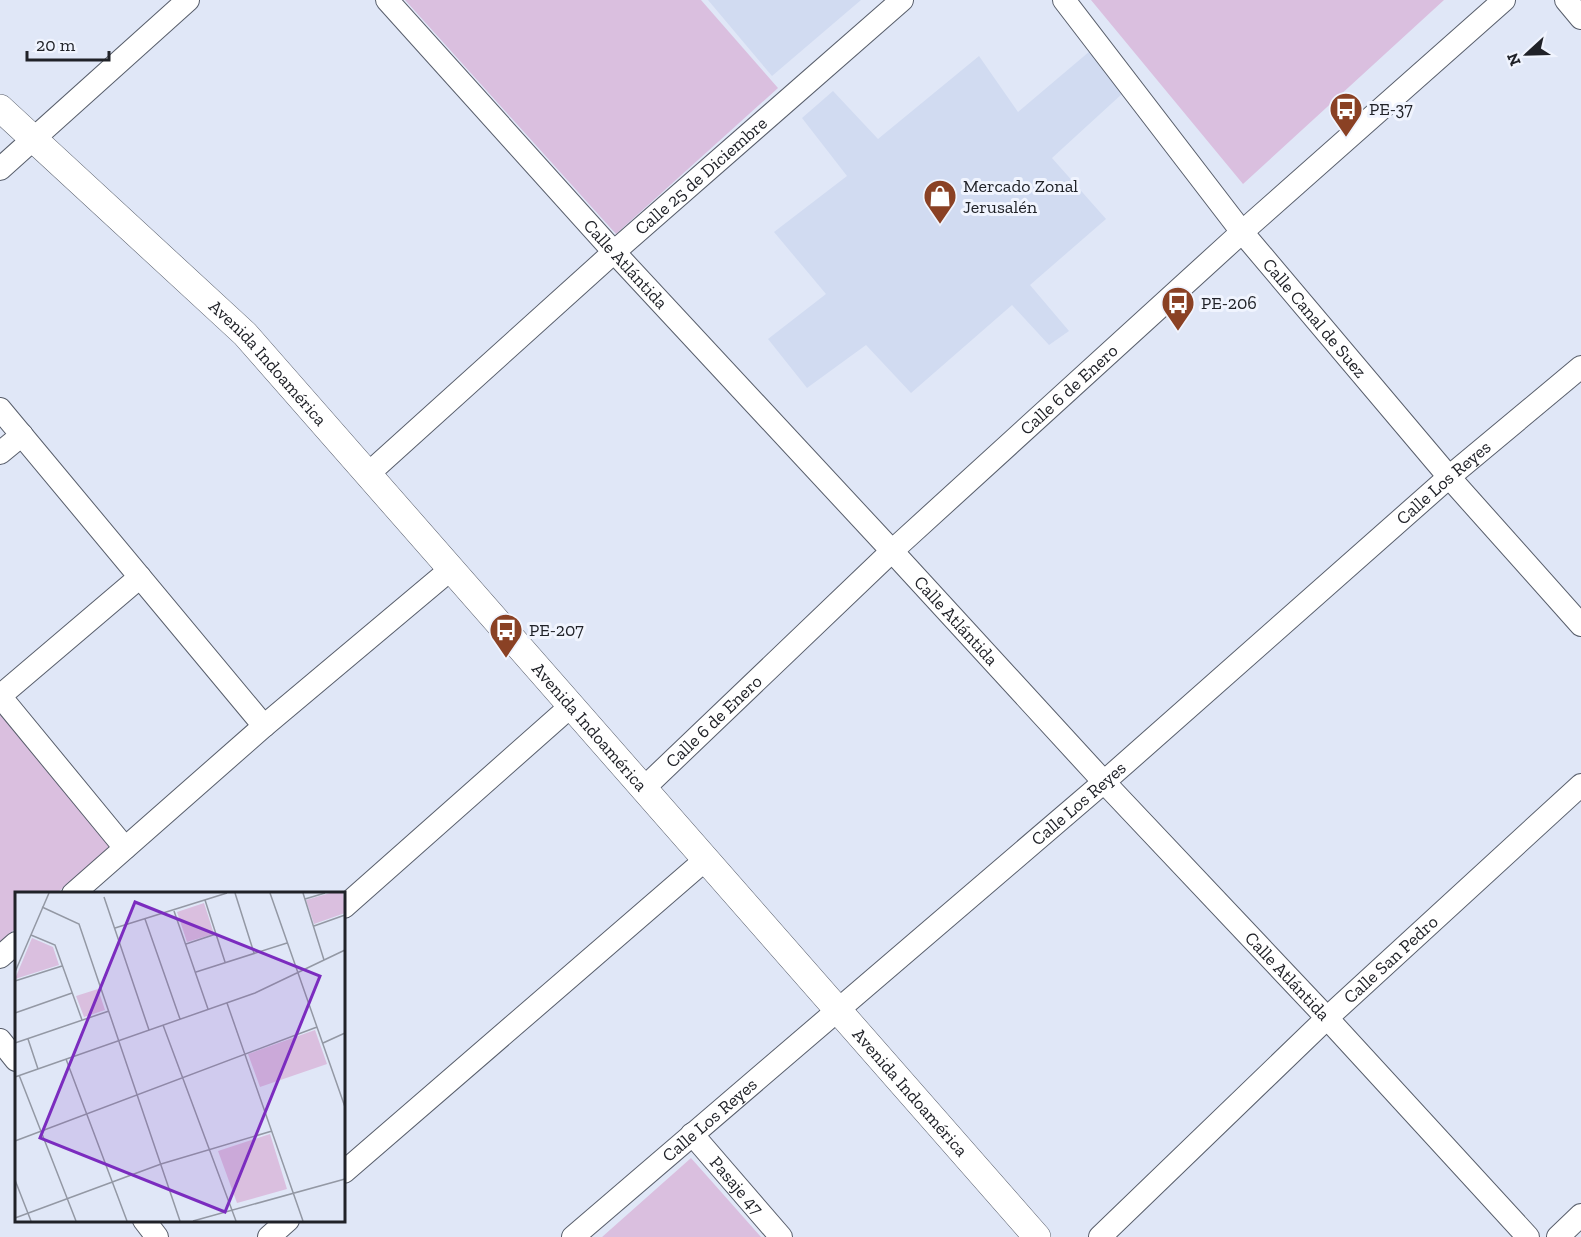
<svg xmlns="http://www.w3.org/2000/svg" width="1581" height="1237" viewBox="0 0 1581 1237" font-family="'Zilla Slab',serif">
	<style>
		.built { fill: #d1dbf1 }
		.green { fill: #dabfdf }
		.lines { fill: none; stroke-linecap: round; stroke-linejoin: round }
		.minor-casing { stroke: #585e6b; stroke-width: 24 }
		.tertiary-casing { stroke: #585e6b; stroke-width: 28 }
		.minor { stroke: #fff; stroke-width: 22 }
		.tertiary { stroke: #fff; stroke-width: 27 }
		.labels { text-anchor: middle; stroke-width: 6; stroke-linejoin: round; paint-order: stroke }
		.poi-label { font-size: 18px; fill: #202228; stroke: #f0f4fe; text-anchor: start }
		.street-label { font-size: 18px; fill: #202228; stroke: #f0f4fe }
		.inset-road { fill: none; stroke: #9398a4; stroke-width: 1.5 }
		.view { fill: #7b2cbf; fill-opacity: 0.15; stroke: #7b2cbf; stroke-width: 3 }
		.inset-edge { fill: none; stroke: #202228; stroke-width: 3 }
	</style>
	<rect width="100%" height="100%" fill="#e0e7f7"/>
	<!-- built -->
	<path class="built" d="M708,0h153l-89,76z
		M1090,51l33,42 -71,65 54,61 -76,66 39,46 -20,14 -37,-40 -101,88 -45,-48 -59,43 -39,-49 58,-45 -52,-62 73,-56 -45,-58 31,-27 45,48 101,-83 39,56z"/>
	<!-- green -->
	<path class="green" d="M405,0h296l77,88 -162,146z
		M1091,0h353l-201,184z
		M0,714l111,132 -54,47 -41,1v34l-16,15z
		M691,1158l70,79h-159z"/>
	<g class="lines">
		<!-- minor casing -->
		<g class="minor-casing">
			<g id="minor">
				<path id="s1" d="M387,0l227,252 278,299 212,231 223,236 201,219"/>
				<path id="s2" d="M1064,0l178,232 207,245 132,148"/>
				<path d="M1566,0l15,18"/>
				<path d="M0,169l188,-169"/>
				<path d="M0,409l264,317"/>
				<path d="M0,453l22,-18"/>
				<path id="s3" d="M368,474l246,-222 288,-252"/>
				<path d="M0,696l125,152"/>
				<path d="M0,696l140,-119"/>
				<path id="s4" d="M643,789l249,-238 350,-319 262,-232"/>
				<path d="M73,894l191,-168 187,-157"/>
				<path d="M344,907l227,-201"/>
				<path d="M0,957l16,-14"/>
				<path d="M0,1040l16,20"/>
				<path id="s5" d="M692,1134l89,103"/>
				<path d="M344,1172l361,-312"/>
				<path d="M144,1220l13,17"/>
				<path d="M269,1237l19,-17"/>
				<path id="s6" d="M573,1237l531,-455 345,-305 132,-110"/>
				<path id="s7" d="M1100,1237l227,-219 254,-233"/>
				<path d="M1558,1237l23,-22"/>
			</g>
		</g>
		<!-- tertiary casing -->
		<g class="tertiary-casing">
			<g id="tertiary">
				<path id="s8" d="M0,108l245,226 792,903"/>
			</g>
		</g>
		<!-- minor -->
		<use href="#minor" class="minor"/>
		<!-- tertiary -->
		<use href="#tertiary" class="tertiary"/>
	</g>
	<!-- icons -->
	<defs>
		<g id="bus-pin" transform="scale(1.725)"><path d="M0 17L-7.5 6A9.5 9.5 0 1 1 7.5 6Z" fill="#8a4124" stroke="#f0f4fe"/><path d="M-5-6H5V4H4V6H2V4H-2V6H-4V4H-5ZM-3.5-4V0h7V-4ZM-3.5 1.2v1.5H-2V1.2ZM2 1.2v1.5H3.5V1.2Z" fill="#fff"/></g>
		<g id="shop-pin" transform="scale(1.725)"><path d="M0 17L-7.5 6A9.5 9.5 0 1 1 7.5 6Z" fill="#8a4124" stroke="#f0f4fe"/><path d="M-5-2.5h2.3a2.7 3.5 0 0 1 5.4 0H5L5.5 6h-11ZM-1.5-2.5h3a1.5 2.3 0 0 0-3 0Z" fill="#fff"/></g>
	</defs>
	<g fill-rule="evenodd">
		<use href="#bus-pin" x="1346" y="109"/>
		<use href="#shop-pin" x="940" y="196"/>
		<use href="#bus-pin" x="1178" y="303"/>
		<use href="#bus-pin" x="506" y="630"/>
	</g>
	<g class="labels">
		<!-- poi labels -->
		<g class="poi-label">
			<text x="1369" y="115">PE-37</text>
			<text x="963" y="192">Mercado Zonal<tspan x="963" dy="21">Jerusalén</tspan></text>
			<text x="1201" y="309">PE-206</text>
			<text x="529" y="636">PE-207</text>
		</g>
		<!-- street labels -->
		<g class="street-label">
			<text dy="6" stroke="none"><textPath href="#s3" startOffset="447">Calle 25 de Diciembre</textPath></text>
			<text dy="6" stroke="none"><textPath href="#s1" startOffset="356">Calle Atlántida</textPath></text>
			<text dy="6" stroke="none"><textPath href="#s2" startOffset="405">Calle Canal de Suez</textPath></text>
			<text dy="6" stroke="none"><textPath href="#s8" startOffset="370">Avenida Indoamérica</textPath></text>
			<text dy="6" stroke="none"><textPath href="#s4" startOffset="584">Calle 6 de Enero</textPath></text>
			<text dy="6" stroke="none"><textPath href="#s6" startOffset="1152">Calle Los Reyes</textPath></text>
			<text dy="6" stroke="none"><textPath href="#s1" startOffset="842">Calle Atlántida</textPath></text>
			<text dy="6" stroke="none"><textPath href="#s4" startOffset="98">Calle 6 de Enero</textPath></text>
			<text dy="6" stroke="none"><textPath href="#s8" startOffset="856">Avenida Indoamérica</textPath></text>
			<text dy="6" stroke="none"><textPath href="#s6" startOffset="666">Calle Los Reyes</textPath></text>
			<text dy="6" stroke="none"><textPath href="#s7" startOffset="402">Calle San Pedro</textPath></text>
			<text dy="6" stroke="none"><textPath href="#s1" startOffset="1328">Calle Atlántida</textPath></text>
			<text dy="6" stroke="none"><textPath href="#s8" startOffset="1342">Avenida Indoamérica</textPath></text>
			<text dy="6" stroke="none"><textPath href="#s6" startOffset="180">Calle Los Reyes</textPath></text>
			<text dy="6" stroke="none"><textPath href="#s5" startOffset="68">Pasaje 47</textPath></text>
		</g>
	</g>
	<!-- overview -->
	<g transform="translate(15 892)">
		<rect width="330" height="330" fill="#e0e7f7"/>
		<path d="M315,1h13l2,20 -31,11 -8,-24zM189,11l10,31 -27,8 -10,-30zM17,46l21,9 6,18 -44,14zM83,97l7,21 -21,7 -8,-21zM300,138l12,34 -67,23 -12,-33zM255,242l17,55 -50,14 -19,-52z" fill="#dabfdf"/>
		<path class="inset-road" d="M220,1l19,60M255,1l75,214M288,1l21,67M89,5l45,133M290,7l20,-6M190,8l20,62M27,15l37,17 101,297M159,19l34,98M130,27l35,100M299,34l31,-11M100,36l112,-35M16,43l24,10 27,75M171,52l30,-10M0,80l34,-79M181,80l91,-29M0,89l47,-15M212,111l76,218M0,121l57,-20M148,133l73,196M13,147l10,30M0,151l94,-32M308,151l22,-10M51,167l61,162M4,183l57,146M0,185l240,-84 90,-43M0,249l302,-114M0,288l16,41M0,326l146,-54 111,-33M178,329l152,-42"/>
		<path class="view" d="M120,10l185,74 -95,236 -185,-74z"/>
		<rect width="330" height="330" class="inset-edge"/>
	</g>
	<!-- north arrow -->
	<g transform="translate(1527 54) rotate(248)" stroke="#f0f4fe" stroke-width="4.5" paint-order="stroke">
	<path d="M0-4.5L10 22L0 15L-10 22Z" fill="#202228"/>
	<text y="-9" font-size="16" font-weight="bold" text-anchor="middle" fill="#202228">N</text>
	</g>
	<!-- scale -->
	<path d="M27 51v9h82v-9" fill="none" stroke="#202228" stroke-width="3"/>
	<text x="36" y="51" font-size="18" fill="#202228" stroke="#f0f4fe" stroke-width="4.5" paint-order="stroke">20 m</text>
</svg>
